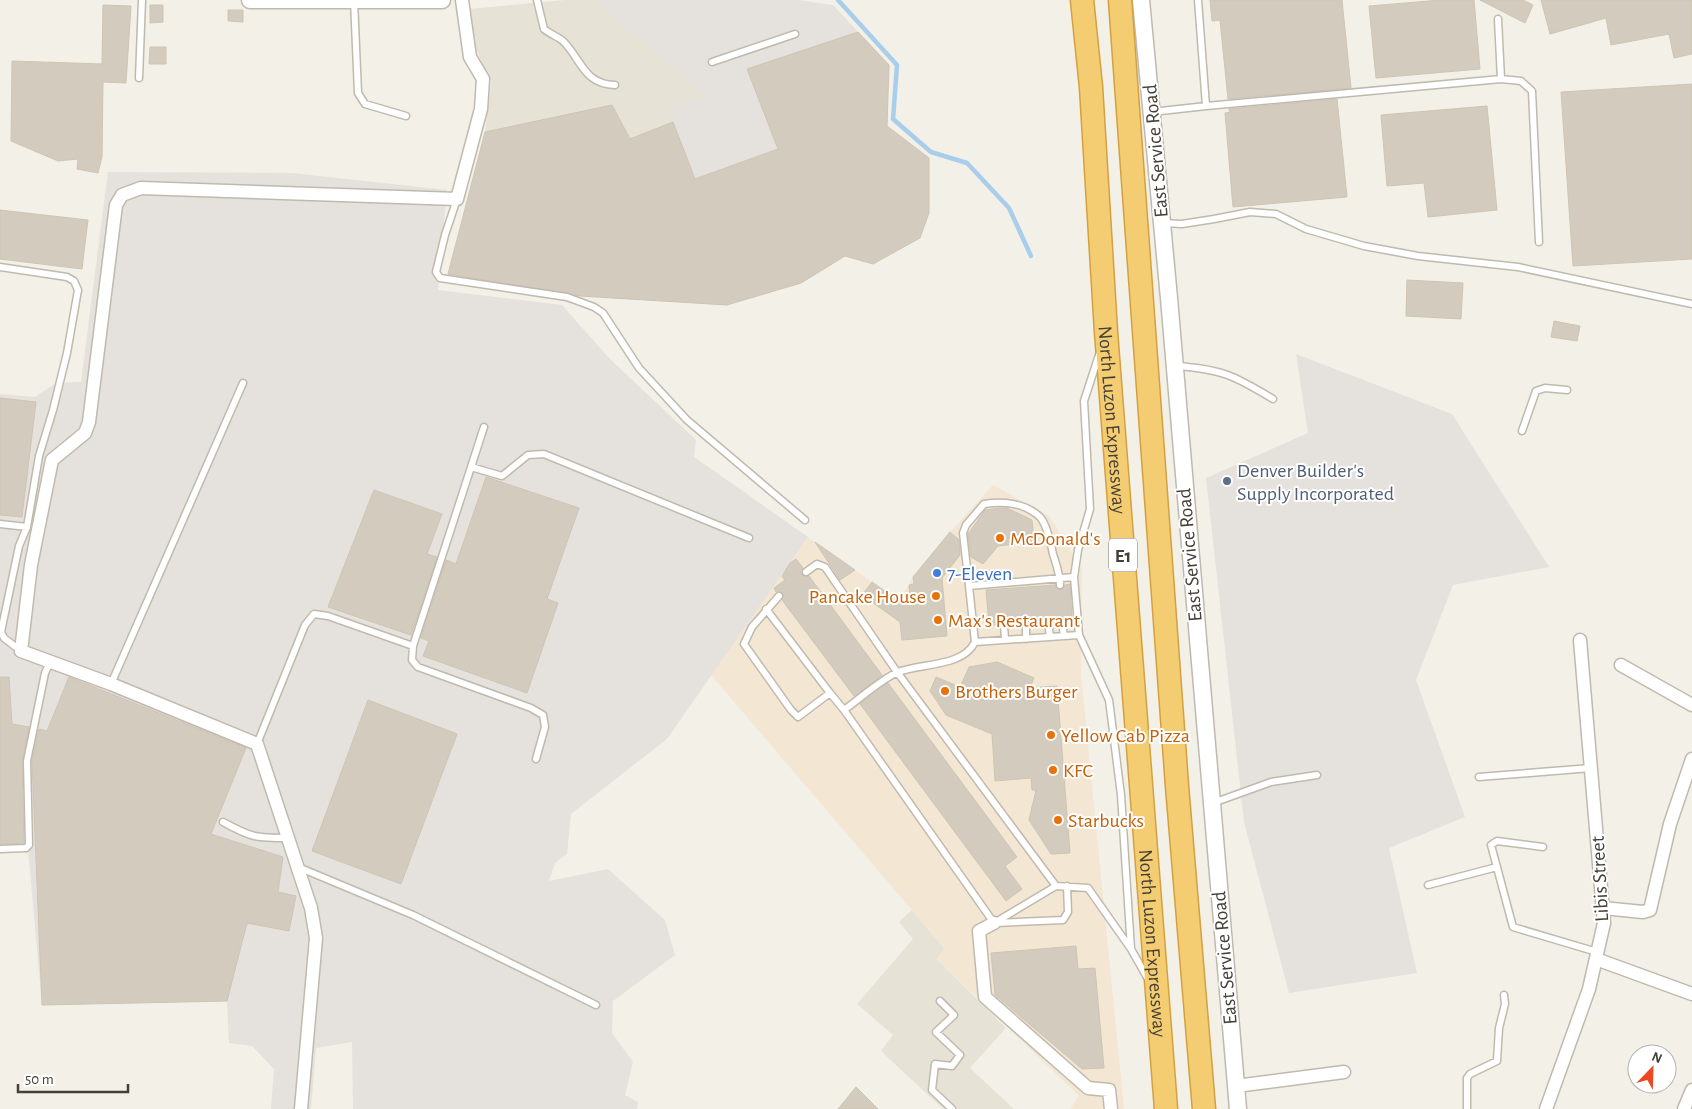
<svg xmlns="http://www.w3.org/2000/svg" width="1692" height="1109" viewBox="0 0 1692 1109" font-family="'Alegreya Sans',sans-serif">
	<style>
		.residential { fill: #e6e2d6 }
		.commercial { fill: #f3e7d4 }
		.industrial { fill: #e5e1dc }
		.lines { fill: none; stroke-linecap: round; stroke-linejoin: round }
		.stream { stroke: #a8ceeb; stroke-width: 4.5 }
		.building { fill: #d3ccbe; stroke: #cec4b2 }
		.service-casing { stroke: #c0baae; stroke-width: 9 }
		.minor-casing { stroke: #c0baae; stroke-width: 15 }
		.tertiary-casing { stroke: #c0baae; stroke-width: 19 }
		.motorway-casing { stroke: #d3a142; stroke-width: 25 }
		.service { stroke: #fff; stroke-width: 6 }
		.minor { stroke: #fff; stroke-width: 12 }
		.tertiary { stroke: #fff; stroke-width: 16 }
		.motorway { stroke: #f4cc71; stroke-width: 22 }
		.service-dot { fill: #5c6f8a; stroke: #fff; stroke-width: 2 }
		.food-dot { fill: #e8710a; stroke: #fff; stroke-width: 2 }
		.shop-dot { fill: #3f7fe0; stroke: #fff; stroke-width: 2 }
		.labels { text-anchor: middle; stroke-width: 4; stroke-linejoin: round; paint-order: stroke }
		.shield { fill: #fff; stroke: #7d7973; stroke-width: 1 }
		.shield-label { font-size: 19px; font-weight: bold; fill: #454037 }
		.street-label { font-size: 20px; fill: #454037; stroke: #fff }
		.service-label { font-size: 20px; fill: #4e5e75; stroke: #fff; text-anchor: start }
		.food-label { font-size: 20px; fill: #c56008; stroke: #fff; text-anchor: start }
		.shop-label { font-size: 20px; fill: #366cbe; stroke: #fff; text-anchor: start }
	</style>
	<rect width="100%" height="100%" fill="#f3f0e8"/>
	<!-- residential -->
	<path class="residential" d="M565,0h30l112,97 -39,13 5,12 -43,17 -18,-34 -127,27 6,-50 -16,-35 -6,-38z
		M912,910l33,39 -8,10 69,69 -36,40 44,41h-71l-62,-58 12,-16 -36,-31 56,-65 -14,-17z"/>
	<!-- commercial -->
	<path class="commercial" d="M993,485l56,31 33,53 -1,105 43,435h-54l9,-13 -142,-137 8,-10 -234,-274 97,-138 91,64 14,-24 37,-45z"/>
	<!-- industrial -->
	<path class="industrial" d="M595,0h204l34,5 56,60 -2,61 42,32v55l-84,43 -44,27 -74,22 -146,-9 -133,-21 37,-143 127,-27 18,34 42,-17 -4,-12 38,-13z
		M108,172l184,1 155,17 -9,100 124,15 48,54 86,81 -2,17 114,80 -141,202 -96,75 -4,40 -12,9 -6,18 59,-12 57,51 10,35 -62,46 -1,32 21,29 -8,33 13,7 -1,7h-284l-1,-67 -36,6 -5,61h-40l3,-40 -22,-23 -23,-3 -2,-42 -185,4 -14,-156 -28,2v-457l35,3 21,-14 25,-1z
		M1296,354l156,60 97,153 -96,18 -37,95 49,137 -76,31 28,125 -128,20 -45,-171 -38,-344 102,-45z"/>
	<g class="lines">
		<!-- stream -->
		<path class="stream" d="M838,0l59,65 -4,54 38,33 36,11 42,45 22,48"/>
	</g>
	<!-- building -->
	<path class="building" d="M1210,0h132l9,88 -123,11 -8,-79 -8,1z
		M1441,0h33l6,69 -104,9 -7,-72z
		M1480,0h43l10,5 -8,18z
		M1541,0h151v54l-18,4 -5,-24 -58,11 -5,-27 -56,16z
		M103,5l28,1 -5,77 -23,-1 -1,75 -4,16 -21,-4 1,-10 -20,2 -47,-20 1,-80 90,3z
		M150,5h13v17l-13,1z
		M228,10h15v12l-15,-1z
		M858,32l31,33 -2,61 42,32v55l-9,25 -47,26 -28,-8 -44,27 -74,22 -147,-9 -132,-22 37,-142 127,-27 18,34 43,-17 22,57 83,-30 -31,-80z
		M150,47h16v17h-17z
		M1692,84v175l-119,7 -12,-174z
		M1337,99l10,98 -114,10 -8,-94 5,-1 -1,-3z
		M1487,106l10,104 -69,7 -4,-34 -37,3 -6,-71z
		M0,210l88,10 -6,49 -82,-10z
		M1407,280l56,3 -2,36 -55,-3z
		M1554,321l26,5 -3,15 -26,-4z
		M0,398l36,4 -14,115 -22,-2z
		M486,477l93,31 -32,91 11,4 -31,90 -104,-37 6,-15 -8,-3 25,-78 10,4z
		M374,490l68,24 -15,40 10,3 -26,78 -83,-28z
		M1000,508h7l25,12 2,22 -36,4 -15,18 -12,-7 -3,-23 17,-24z
		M950,532l9,8 1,15 -18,23 5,58 -45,4 -2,-18 -38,-27 10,-13 23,16 15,-2 -1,-11 5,-1 -1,-7z
		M815,542l40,28 -15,10z
		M796,559l7,9 -1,7 7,1 73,99 -28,21 -72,-96 1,-7 -7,-1 -2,-4 11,-8 -3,-4 8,-13z
		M1070,584l2,37 -5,1 -5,-5 -5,5h-4l-5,-5 -5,6h-12l-5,-4 -5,5h-12l-5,-4 -5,5h-10l-3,-35 69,-5 6,5 4,-5z
		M997,662l37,16 -4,10 27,-2 13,167 -19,1 -22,-34 7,-30h-4l-1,-12 -36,3 -3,-47 -46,-19 -16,-24 6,-14 24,10 9,-20z
		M0,677h9l3,47 17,3 -7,34 2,82 -24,1z
		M69,677l177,71 -35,86 72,23 -5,35 18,4 -7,35 -42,-8 -20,78 -185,4 -10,-244 7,-32 8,2z
		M888,683l129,174 -12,9 17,23 -16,12 -146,-197z
		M368,700l89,34 -56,150 -89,-33z
		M1076,946l2,23 17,-1 9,100 -22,1 -87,-74 -4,-42z
		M856,1087l22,22h-40z"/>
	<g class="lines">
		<!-- service casing -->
		<g class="service-casing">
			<path id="service" d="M354,0l4,93 7,11 41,12
				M537,0l7,29c6,5 15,8 20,13 18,19 20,42 51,43
				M1498,19l3,60
				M712,62l83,-28
				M139,78l3,-78
				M1206,106l295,-27 20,2 11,10 7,151
				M1152,112l54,-6 -8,-106
				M457,199l-12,36 -9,37 4,6 127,19 27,10 9,6 36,55 48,52 118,100
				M1163,223l19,1 32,-5 36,-7 26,2 30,15 58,17 54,10 100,11 174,37
				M0,267l67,10 7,4 4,9 -11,63 -14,57 -14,46 -12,71 -8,19 -18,86 3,6 17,13
				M1099,355l-15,46 6,108 -12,41 -4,27 5,58 30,65 12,95 10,154
				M1176,366c46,3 59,10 97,33
				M484,427l-71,219 -1,14 6,7 113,41 12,7 2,12 -9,32
				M1522,431l14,-40 9,-3 22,2
				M471,467l31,9 26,-21 16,-1 205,84
				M0,524l27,3
				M806,572l11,-8 8,3 72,105 159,214
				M969,586l-6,-53 3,-8 18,-21c19,-3 41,-1 56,13 7,8 11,27 13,37 3,10 7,20 7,31
				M779,596l-27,31 -8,17 47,66 7,7 32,-24 14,17 150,213
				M766,609l64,84
				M1048,622l2,15
				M1062,622l2,14
				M1004,625l1,15
				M1026,639v-15
				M975,642l104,-7
				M111,684l132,-301
				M844,710c14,-10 39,-32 54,-38 24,-9 65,-5 77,-30l-6,-56 105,-9
				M257,744l48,-119 9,-11 14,2 85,30
				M1479,777l112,-9
				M1213,803l58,-21 46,-7
				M223,822c29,16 33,16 66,16
				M1543,847l-46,-6 -6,4 22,82 84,25
				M0,849l26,-1 3,-3 -2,-84 18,-88 5,-11
				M298,867l115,48 183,90
				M1428,885l69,-18
				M994,923l62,-37 32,2 43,61 17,30
				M996,923l67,-3 5,-8 -1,-26
				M940,1001l14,14 -18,17 24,23 -8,11 -17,-2 -3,26 20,19
				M1467,1109v-31l3,-4 27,-13 2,-33 6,-24 -1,-9"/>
		</g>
		<!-- minor casing -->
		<g class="minor-casing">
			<path id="minor" d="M1621,665l71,40
				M1603,908l40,4 7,-2 20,-86 22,-65
				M994,923l-15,8 6,66 103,91 21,2 2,19
				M1596,959l96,35
				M1236,1086l108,-14
				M301,1109l15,-171 -5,-30 -54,-164 -146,-60 -90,-33 10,-86 21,-105 33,-27 4,-11 27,-217 6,-10 19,-7 316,11 24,-90 2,-30 -13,-22 -8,-57
				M1546,1109l43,-120 15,-66 -24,-283
				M1684,1109l8,-19"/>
		</g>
		<!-- tertiary casing -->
		<g class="tertiary-casing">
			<path id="tertiary" d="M250,0h192
				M1141,0l28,298 69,811"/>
		</g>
		<!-- motorway casing -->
		<g class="motorway-casing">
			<g id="motorway">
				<path id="s1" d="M1082,0l9,87 15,245 60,777"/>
				<path d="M1120,0l57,786 27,323"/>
			</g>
		</g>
		<!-- service -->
		<use href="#service" class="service"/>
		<!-- minor -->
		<use href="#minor" class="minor"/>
		<!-- tertiary -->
		<use href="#tertiary" class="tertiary"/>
		<!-- motorway -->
		<use href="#motorway" class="motorway"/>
	</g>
	<!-- markers -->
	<circle class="service-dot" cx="1227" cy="481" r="5"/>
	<g class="food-dot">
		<circle cx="1000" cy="538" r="5"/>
		<circle cx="936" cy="596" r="5"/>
		<circle cx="938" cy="620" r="5"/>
		<circle cx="945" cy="691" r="5"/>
		<circle cx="1051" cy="735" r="5"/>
		<circle cx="1053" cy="770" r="5"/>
		<circle cx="1058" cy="820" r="5"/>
	</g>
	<circle class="shop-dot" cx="937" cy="573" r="5"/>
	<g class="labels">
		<!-- shield labels -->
		<rect class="shield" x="1109" y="538.5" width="28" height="33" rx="4"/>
		<g class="shield-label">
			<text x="1123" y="562">E1</text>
		</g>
		<!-- street labels -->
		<g class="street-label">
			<text transform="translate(1155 151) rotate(-95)" y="7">East Service Road</text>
			<text dy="7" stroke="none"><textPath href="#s1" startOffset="421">North Luzon Expressway</textPath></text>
			<text transform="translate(1189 555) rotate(-95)" y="7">East Service Road</text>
			<text transform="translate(1599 879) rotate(-93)" y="7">Libis Street</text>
			<text dy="7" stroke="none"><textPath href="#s1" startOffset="946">North Luzon Expressway</textPath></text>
			<text transform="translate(1224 958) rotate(-95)" y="7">East Service Road</text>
		</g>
		<!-- service labels -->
		<g class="service-label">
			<text x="1237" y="477">Denver Builder's<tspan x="1237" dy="23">Supply Incorporated</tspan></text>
		</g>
		<!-- food labels -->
		<g class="food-label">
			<text x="1010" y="545">McDonald's</text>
			<text x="926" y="603" text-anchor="end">Pancake House</text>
			<text x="948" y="627">Max's Restaurant</text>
			<text x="955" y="698">Brothers Burger</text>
			<text x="1061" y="742">Yellow Cab Pizza</text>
			<text x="1063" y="777">KFC</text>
			<text x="1068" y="827">Starbucks</text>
		</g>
		<!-- shop labels -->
		<g class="shop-label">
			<text x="947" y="580">7-Eleven</text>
		</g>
	</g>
	<!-- north arrow -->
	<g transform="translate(1652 1069) rotate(23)"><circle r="24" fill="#ffffff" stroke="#b5b3af"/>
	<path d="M0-4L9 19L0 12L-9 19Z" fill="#eb4926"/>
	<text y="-8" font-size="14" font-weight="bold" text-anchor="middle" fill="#454037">N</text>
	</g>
	<!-- scale -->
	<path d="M18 1084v8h110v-8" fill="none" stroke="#454037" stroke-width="2.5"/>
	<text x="25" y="1084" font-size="15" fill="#454037" stroke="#ffffff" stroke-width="4" paint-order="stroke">50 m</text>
</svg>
